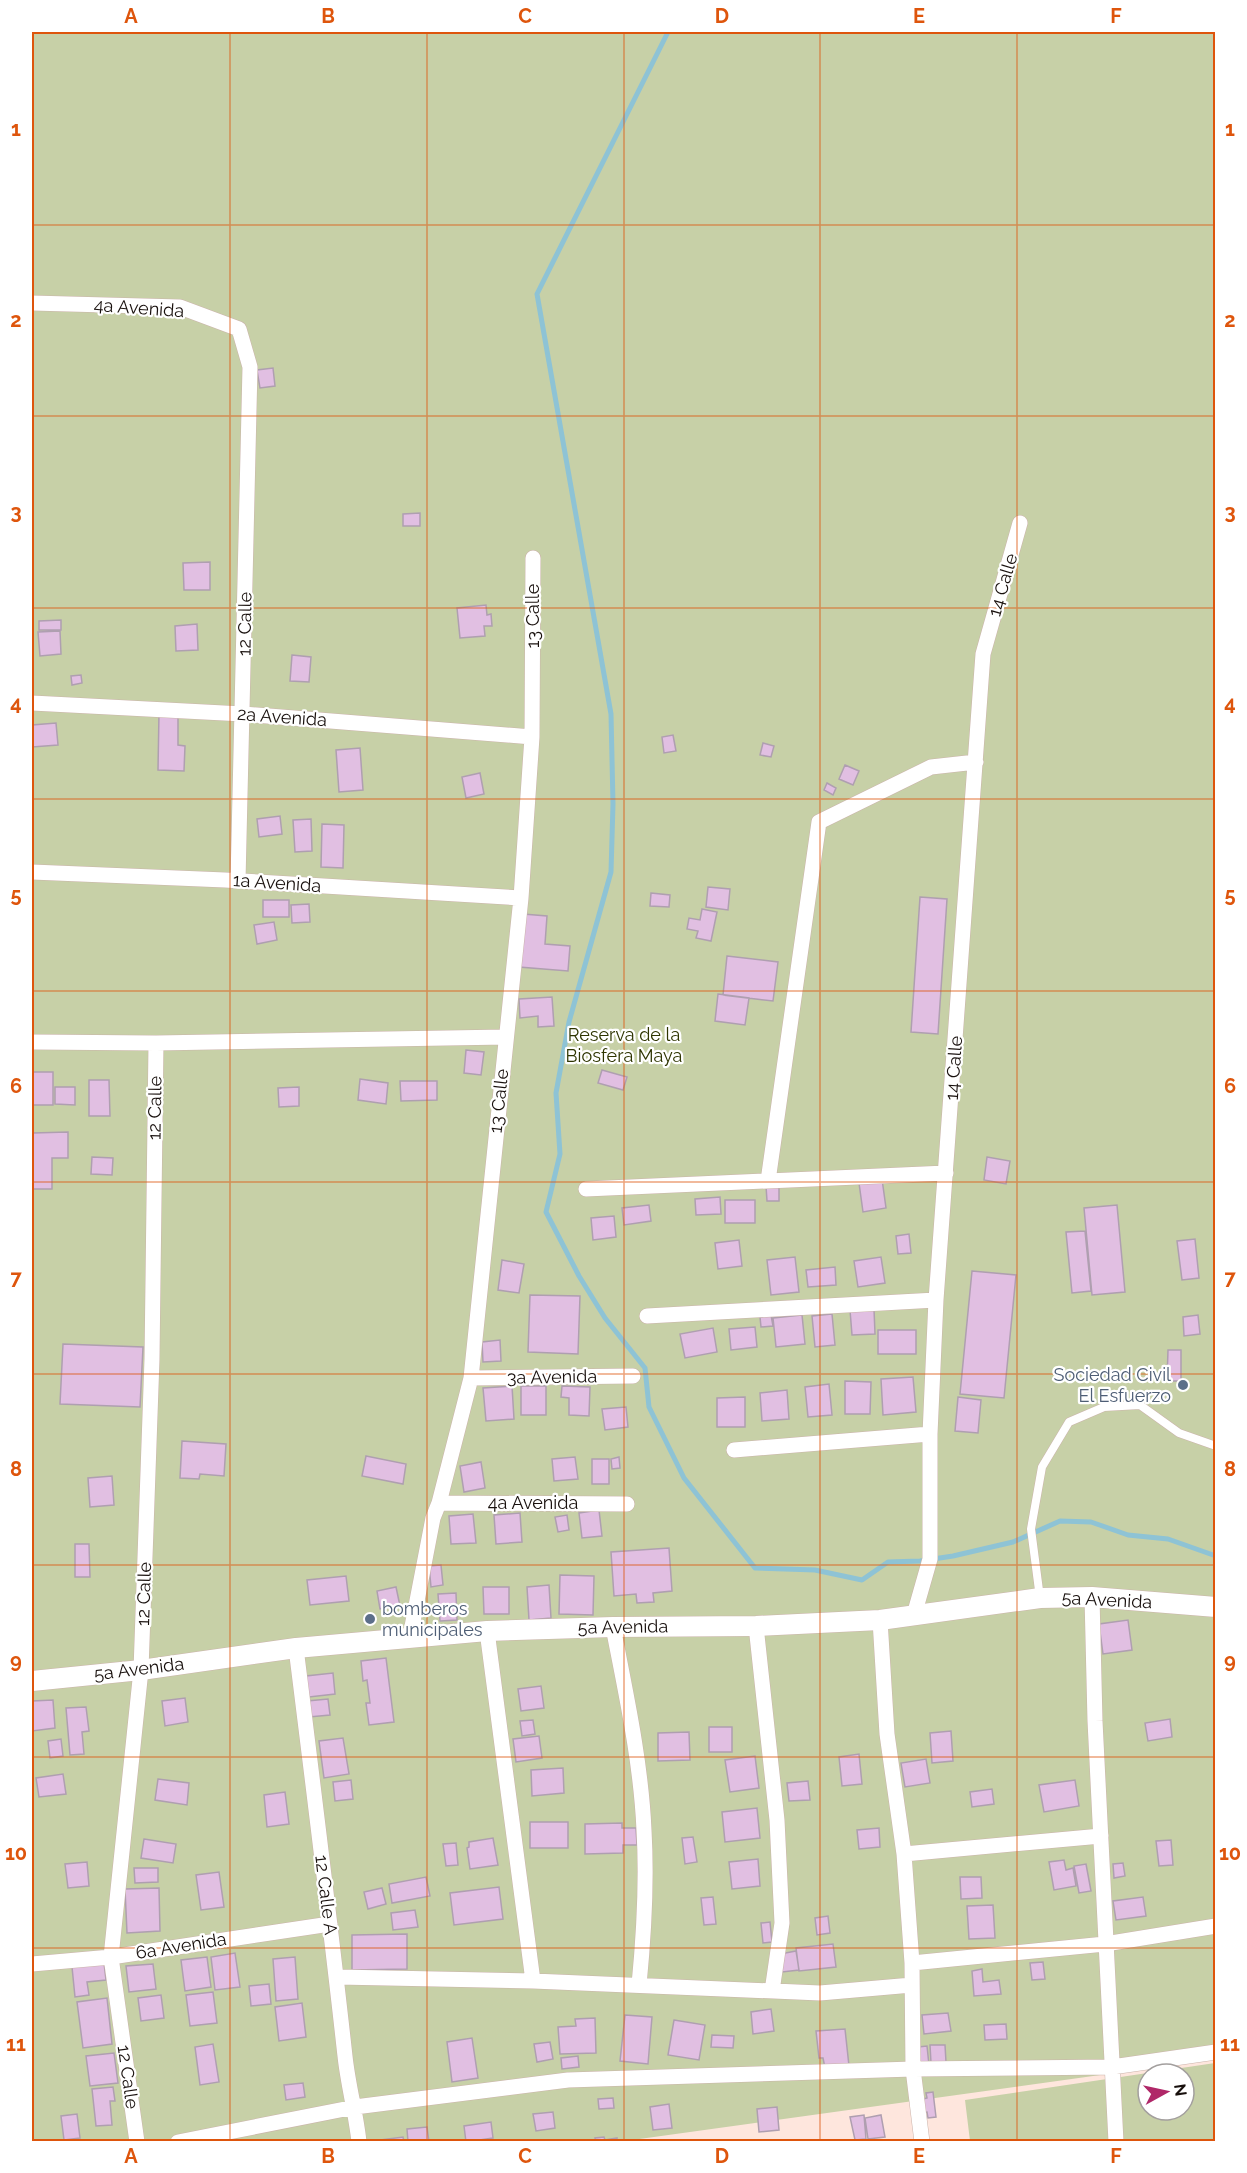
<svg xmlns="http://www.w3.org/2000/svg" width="1247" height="2173" viewBox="0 0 1247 2173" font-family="Raleway,sans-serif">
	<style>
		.green { fill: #c7d0a7; fill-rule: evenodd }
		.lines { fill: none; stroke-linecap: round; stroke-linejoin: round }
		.stream { stroke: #8ec3d5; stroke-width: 5 }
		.building { fill: #e1bfe2; stroke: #af9fb0; stroke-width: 1.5 }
		.service-casing { stroke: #cbb4ab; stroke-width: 9 }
		.minor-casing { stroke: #cbb4ab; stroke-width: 16 }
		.tertiary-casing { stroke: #cbb4ab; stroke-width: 21 }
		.service { stroke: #fff; stroke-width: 8 }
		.minor { stroke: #fff; stroke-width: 15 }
		.tertiary { stroke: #fff; stroke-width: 20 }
		.grid { fill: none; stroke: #de550c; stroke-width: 1.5; stroke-opacity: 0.55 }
		.service-dot { fill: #5c6f8a; stroke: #fff; stroke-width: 2 }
		.labels { text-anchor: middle; stroke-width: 4.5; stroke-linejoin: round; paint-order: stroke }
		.street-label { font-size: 18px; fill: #18100d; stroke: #fff }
		.park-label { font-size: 18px; fill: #2e3500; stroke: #fff }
		.service-label { font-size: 18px; fill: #4e5e75; stroke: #fff; text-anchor: end }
		.neatline { fill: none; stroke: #de550c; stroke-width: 2 }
		.grid-label { font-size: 20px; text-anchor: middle; font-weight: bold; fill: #de550c }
	</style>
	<rect width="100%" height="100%" fill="#fee6dd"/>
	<!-- green -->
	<path class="green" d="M32,32h1183v2027l-590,82h-593z
		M1215,2063v78h-245l-5,-41zM1148,2074h36v36h-36z"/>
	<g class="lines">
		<!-- stream -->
		<path class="stream" d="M668,32l-131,262 74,420 2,90 -2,68 -42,150 -13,71 4,61 -14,58 33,64 26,42 40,50 4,39 35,71 71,90 60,2 47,10 26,-18 32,-1 33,-5 60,-14 47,-21 31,1 37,13 40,4 48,17"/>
	</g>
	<!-- building -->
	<path class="building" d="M273,368l2,18 -15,2 -3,-18z
		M420,513v13h-17v-12z
		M210,562v28h-26l-1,-27z
		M486,605l1,10 4,-1 1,12h-8l1,10 -25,2 -3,-30z
		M61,620v10h-22v-9z
		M197,624l1,26 -22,1 -1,-25z
		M60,631l1,23 -21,2 -2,-24z
		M292,655l19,2 -2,25 -19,-1z
		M81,675l1,8 -10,2 -1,-9z
		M159,713h19v32l7,1 -1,25 -26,-1z
		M56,723l2,22 -26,2v-22z
		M673,735l3,16 -12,2 -2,-16z
		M763,743l11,3 -3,11 -11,-2z
		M360,748l3,42 -24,2 -3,-42z
		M845,765l14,6 -6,14 -14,-6z
		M480,773l4,21 -18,4 -4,-21z
		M827,783l9,5 -3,7 -9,-5z
		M280,816l2,18 -23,3 -2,-18z
		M311,819l1,32 -17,1 -2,-32z
		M322,824l22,1 -1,43 -22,-1z
		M708,887l22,2 -2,21 -22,-3z
		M651,893l19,2 -1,12 -19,-1z
		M920,897l27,2 -9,135 -27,-2z
		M263,900h26v17h-26z
		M309,904l1,18 -18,1 -1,-18z
		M702,909l15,3 -6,29 -15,-3 2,-7 -11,-2 2,-11 11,2z
		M523,914l24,2 -2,28 25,2 -2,25 -49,-4z
		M274,922l3,18 -20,4 -3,-19z
		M727,956l51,6 -5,39 -50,-6z
		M718,994l31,4 -4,27 -30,-4z
		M552,997l2,29 -16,1v-11l-18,2 -1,-19z
		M466,1050l18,2 -3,23 -17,-2z
		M602,1070l25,7 -4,13 -25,-7z
		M32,1072h21v33h-21z
		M360,1079l28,4 -2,21 -28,-4z
		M89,1080h20l1,36h-21z
		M400,1081h37v19l-36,1z
		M55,1087h20v18l-20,-1z
		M299,1087v19l-20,1 -1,-19z
		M68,1132v26h-16v31h-19v-56z
		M92,1157l21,1 -1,17 -21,-1z
		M987,1157l23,4 -4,23 -22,-4z
		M882,1179l4,29 -23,4 -4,-29z
		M779,1185v16h-12l-1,-15z
		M720,1197l1,17 -25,1 -1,-16z
		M725,1200h30v23h-30z
		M649,1205l2,16 -27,4 -2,-17z
		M1117,1205l8,87 -33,3 -8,-87z
		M614,1216l2,21 -23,3 -2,-22z
		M1085,1231l6,60 -19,2 -6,-61z
		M909,1234l2,19 -13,1 -2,-18z
		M1195,1239l4,39 -17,2 -5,-39z
		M739,1240l3,26 -24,3 -3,-26z
		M795,1257l4,35 -28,3 -4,-35z
		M881,1257l4,26 -27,4 -4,-26z
		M502,1260l22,4 -5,29 -21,-3z
		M835,1267l1,18 -28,2 -2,-17z
		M972,1271l44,4 -12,123 -44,-4z
		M530,1295l50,1 -2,58 -50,-2z
		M874,1309l1,25 -23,1 -2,-25z
		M832,1314l3,31 -20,2 -3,-31z
		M771,1315l2,11 -12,1 -1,-10z
		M802,1315l3,29 -29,3 -3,-29z
		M1198,1315l2,19 -16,2 -1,-19z
		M755,1327l2,20 -26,3 -2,-21z
		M713,1328l4,24 -32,6 -5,-24z
		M878,1330h38v24h-38z
		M500,1340l1,21 -18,1 -1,-20z
		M63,1344l80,3 -3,60 -80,-3z
		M1168,1350h13v31h-14z
		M913,1377l3,35 -33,3 -2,-36z
		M845,1381l26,1 -1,32h-25z
		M829,1384l3,31 -24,2 -3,-30z
		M512,1386l2,33 -28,2 -3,-33z
		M521,1386h25v29h-25z
		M562,1386l28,1 -1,29 -20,-1v-17l-8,-1z
		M787,1390l2,29 -27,2 -2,-28z
		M745,1397v30h-28v-29z
		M958,1397l23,3 -3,33 -23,-2z
		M626,1407l2,20 -23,3 -3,-21z
		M182,1441l44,3 -2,32 -24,-2 -1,5 -19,-1z
		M366,1456l40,8 -3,20 -41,-8z
		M575,1457l3,22 -24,2 -2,-22z
		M619,1457l1,11 -8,1 -1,-10z
		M592,1459h17v25h-17z
		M481,1462l4,26 -21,4 -4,-26z
		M112,1476l2,29 -24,2 -2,-29z
		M599,1510l3,26 -20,2 -3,-25z
		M520,1513l2,29 -26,2 -2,-29z
		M473,1514l3,29 -25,1 -2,-28z
		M567,1515l2,15 -11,2 -3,-15z
		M75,1544h14l1,33h-15z
		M669,1548l3,43 -19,2 1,9 -17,1 -1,-9 -22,2 -3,-44z
		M441,1565l2,20 -12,2 -2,-21z
		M560,1575l34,1 -1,39 -34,-1z
		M346,1576l3,25 -39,4 -3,-25z
		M549,1585l2,33 -22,2 -2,-33z
		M396,1587l4,19 -20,3 -3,-18z
		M483,1587h26v27h-25z
		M456,1593l1,27 -17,1 -2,-27z
		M1128,1620l4,30 -29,4 -4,-30z
		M386,1658l8,64 -25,3 -3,-22h4l-3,-23 -4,1 -2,-20z
		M333,1673l2,21 -26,3 -3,-21z
		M541,1686l3,22 -23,3 -3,-22z
		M185,1698l3,24 -23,4 -3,-25z
		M328,1699l2,16 -21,2 -2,-16z
		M53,1700l2,28 -23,3v-30z
		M86,1707l3,24 -7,1 2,22 -14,1 -4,-47z
		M1170,1719l2,18 -24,4 -3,-18z
		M533,1720l2,14 -13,2 -2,-15z
		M709,1727h23v25h-23z
		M951,1731l2,30 -21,2 -2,-30z
		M689,1732l1,28 -32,1v-28z
		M539,1736l3,22 -26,4 -3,-23z
		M343,1738l6,36 -25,4 -5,-37z
		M61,1739l2,17 -13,2 -2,-17z
		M859,1754l3,30 -20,2 -3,-29z
		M755,1756l4,32 -29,4 -5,-32z
		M926,1759l4,24 -25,4 -4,-24z
		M563,1768l1,25 -32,3 -1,-26z
		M63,1774l3,20 -27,3 -3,-19z
		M158,1779l31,4 -2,22 -32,-5z
		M351,1780l2,19 -18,2 -2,-19z
		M1075,1780l4,26 -35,6 -5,-27z
		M808,1781l2,19 -21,1 -2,-18z
		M992,1789l2,15 -22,3 -2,-15z
		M285,1792l4,32 -22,3 -3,-32z
		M757,1808l3,30 -35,4 -3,-30z
		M530,1822h38v26h-38z
		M622,1823v5h14l1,17h-14v8l-38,1v-30z
		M879,1828l1,19 -21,2 -2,-19z
		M693,1837l4,25 -12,2 -3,-26z
		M493,1838l5,27 -28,4 -3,-21 2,-1v-5z
		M144,1839l32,5 -3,19 -32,-5z
		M1171,1840l2,25 -14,1 -3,-25z
		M456,1843l2,22 -12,1 -3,-22z
		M758,1859l2,27 -28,3 -3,-27z
		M1064,1860l2,10 7,-2 3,18 -22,4 -5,-28z
		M87,1862l2,24 -21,2 -3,-24z
		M1123,1863l2,13 -11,2 -1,-14z
		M1086,1864l5,27 -12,2 -5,-27z
		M134,1868h24v14l-23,1z
		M219,1872l5,35 -23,3 -5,-35z
		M426,1877l4,19 -38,7 -3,-19z
		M960,1877h21l1,21 -21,1z
		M499,1887l4,32 -49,6 -4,-32z
		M159,1888l1,43 -33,2 -2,-44z
		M382,1888l4,16 -18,5 -4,-17z
		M713,1897l3,27 -12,1 -3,-27z
		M1143,1897l3,19 -30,4 -3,-19z
		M993,1905l2,33 -26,1 -2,-33z
		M415,1910l3,17 -25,3 -2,-17z
		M828,1916l2,17 -13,2 -2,-17z
		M770,1922l2,20 -9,1 -2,-20z
		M407,1934v35l-55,1v-35z
		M833,1944l3,23 -37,4 -3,-23z
		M796,1951l3,19 -17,2 -2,-18z
		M235,1953l5,34 -25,3 -4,-33z
		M207,1957l4,30 -26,4 -4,-31z
		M295,1957l3,42 -22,2 -3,-42z
		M1043,1962l2,17 -13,1 -2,-17z
		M104,1963l2,17 -19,2 2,13 -14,2 -3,-30z
		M153,1964l3,25 -27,3 -3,-26z
		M982,1969l1,13 16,-2 2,14 -27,2 -2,-25z
		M269,1984l2,20 -20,2 -2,-20z
		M213,1992l4,31 -27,3 -4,-31z
		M161,1995l3,23 -23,3 -3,-23z
		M107,1998l5,46 -29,4 -6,-46z
		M302,2003l4,34 -27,4 -4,-34z
		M771,2009l3,22 -21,3 -2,-22z
		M948,2013l3,18 -27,3 -2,-19z
		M625,2015l27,2 -4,47 -28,-3z
		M595,2018l1,35 -36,1 -2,-27 18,-1 -1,-7z
		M674,2020l31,5 -6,35 -31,-5z
		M1006,2024l1,15 -22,1 -1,-15z
		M845,2029l4,37 -24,2 -2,-10h-4l-3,-27z
		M712,2035l22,1 -1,12 -22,-1z
		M472,2038l6,40 -26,4 -5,-40z
		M550,2042l3,17 -16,3 -3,-18z
		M213,2044l6,38 -19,3 -5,-38z
		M930,2045h15l1,17 -15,1z
		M927,2046l2,19 -9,1 -2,-19z
		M114,2053l4,30 -28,3 -4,-30z
		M578,2056l1,11 -17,2 -1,-11z
		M303,2083l2,14 -19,3 -2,-15z
		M113,2087l2,14h-5l2,24 -16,1 -4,-37z
		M933,2092l3,25 -8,1 -1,-6 -6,1 2,-14 4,-1 -1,-5z
		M613,2098l1,10 -15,1 -1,-10z
		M669,2104l3,24 -19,2 -3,-23z
		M777,2107l2,23 -20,2 -2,-23z
		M553,2112l2,16 -19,3 -3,-17z
		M77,2114l3,24 -16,2 -3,-24z
		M864,2115l2,24 -11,1 -5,-23z
		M881,2115l4,22 -17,2 -3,-21z
		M491,2122l2,16 -27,4 -2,-16z
		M427,2127l2,15h-21l-1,-13z
		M403,2137l1,5h-31v-1z
		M604,2137l1,3 12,-2v4h-21l-1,-4z"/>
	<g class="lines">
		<!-- service casing -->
		<g class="service-casing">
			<path id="service" d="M1040,1598l-9,-69 11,-62 27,-45 35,-15 36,-2 39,28 37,13"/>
		</g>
		<!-- minor casing -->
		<g class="minor-casing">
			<path id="minor" d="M32,303l148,4 59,22 11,38 -12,514
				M32,703l211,11 289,23
				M32,872l193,8 296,18
				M32,1042l124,1 350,-6
				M768,1181l51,-359 112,-55 45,-5
				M586,1189l360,-16
				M647,1316l289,-16
				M471,1378l162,-2
				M734,1450l196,-16
				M439,1503l188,1
				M1092,1597l3,124 21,421
				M914,1615l16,-56v-125l6,-134 47,-646 37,-131
				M880,1620l7,114 17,120 8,109 1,106 9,73
				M756,1626l21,194 5,103 -10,68
				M613,1627c13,67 28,135 31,203 3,51 0,104 -5,155
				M487,1631l46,350
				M410,1637l23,-119 6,-15 32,-125 50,-480 11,-161 1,-179
				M296,1648c17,136 34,272 49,408 3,29 11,57 14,86
				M904,1854l197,-18
				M912,1963l193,-19 111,-18
				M32,1964l79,-7 219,-33
				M338,1977l195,4 287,12 92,-8
				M137,2142l-26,-185 30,-287 11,-311 4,-316
				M178,2142l177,-35 213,-27 345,-11 199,-2 104,-15"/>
		</g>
		<!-- tertiary casing -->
		<g class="tertiary-casing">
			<path id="tertiary" d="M32,1681l109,-11 155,-22 191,-17 126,-4 143,-1 124,-6 160,-22 52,-1 124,10"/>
		</g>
		<!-- service -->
		<use href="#service" class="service"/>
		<!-- minor -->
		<use href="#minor" class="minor"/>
		<!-- tertiary -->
		<use href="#tertiary" class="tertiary"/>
	</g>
	<!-- grid -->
	<path class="grid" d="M230,32v2110M427,32v2110M624,32v2110M820,32v2110M1017,32v2110M32,225h1184M32,416h1184M32,608h1184M32,799h1184M32,991h1184M32,1182h1184M32,1374h1184M32,1565h1184M32,1757h1184M32,1948h1184"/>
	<!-- markers -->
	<g class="service-dot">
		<circle cx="1183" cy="1385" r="6"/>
		<circle cx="370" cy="1619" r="6"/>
	</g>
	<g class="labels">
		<!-- street labels -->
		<g class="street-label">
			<text transform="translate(139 308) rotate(4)" y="6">4a Avenida</text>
			<text transform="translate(1003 585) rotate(-74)" y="6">14 Calle</text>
			<text transform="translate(533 616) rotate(-90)" y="6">13 Calle</text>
			<text transform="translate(245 624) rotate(-89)" y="6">12 Calle</text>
			<text transform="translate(282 717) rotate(4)" y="6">2a Avenida</text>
			<text transform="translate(277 883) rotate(4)" y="6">1a Avenida</text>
			<text transform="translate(954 1068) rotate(-86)" y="6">14 Calle</text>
			<text transform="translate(499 1101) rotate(-84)" y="6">13 Calle</text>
			<text transform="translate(155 1108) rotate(-89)" y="6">12 Calle</text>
			<text transform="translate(552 1377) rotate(-1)" y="6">3a Avenida</text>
			<text x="533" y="1509">4a Avenida</text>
			<text transform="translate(144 1594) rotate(-88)" y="6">12 Calle</text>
			<text transform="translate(1107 1600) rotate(3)" y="6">5a Avenida</text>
			<text transform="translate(623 1627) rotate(-1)" y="6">5a Avenida</text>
			<text transform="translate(139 1669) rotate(-7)" y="6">5a Avenida</text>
			<text transform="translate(326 1895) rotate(83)" y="6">12 Calle A</text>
			<text transform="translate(181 1946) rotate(-9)" y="6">6a Avenida</text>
			<text transform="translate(128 2077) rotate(82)" y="6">12 Calle</text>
		</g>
		<!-- park labels -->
		<g class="park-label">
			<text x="624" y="1041">Reserva de la<tspan x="624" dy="21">Biosfera Maya</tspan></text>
		</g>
		<!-- service labels -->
		<g class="service-label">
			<text x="1171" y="1381">Sociedad Civil<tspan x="1171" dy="21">El Esfuerzo</tspan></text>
			<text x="382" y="1615" text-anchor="start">bomberos<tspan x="382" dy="21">municipales</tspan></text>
		</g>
	</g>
	<!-- border -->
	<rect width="1247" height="2173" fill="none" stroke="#ffffff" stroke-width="66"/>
	<!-- north arrow -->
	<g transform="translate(1166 2092) rotate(82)"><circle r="28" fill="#ffffff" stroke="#a39f9e" stroke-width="1.5"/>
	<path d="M0-4.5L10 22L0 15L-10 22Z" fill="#b02768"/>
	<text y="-9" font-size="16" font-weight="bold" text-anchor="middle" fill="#18100d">N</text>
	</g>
	<rect x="33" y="33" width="1181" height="2107" class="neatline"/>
	<g class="grid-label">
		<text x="131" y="23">A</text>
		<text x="328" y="23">B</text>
		<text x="525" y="23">C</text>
		<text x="722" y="23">D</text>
		<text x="919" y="23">E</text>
		<text x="1116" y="23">F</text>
		<text x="16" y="136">1</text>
		<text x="1230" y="136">1</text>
		<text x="16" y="327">2</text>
		<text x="1230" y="327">2</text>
		<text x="16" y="519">3</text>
		<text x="1230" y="519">3</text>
		<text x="16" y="710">4</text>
		<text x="1230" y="710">4</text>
		<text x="16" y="902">5</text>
		<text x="1230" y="902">5</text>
		<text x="16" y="1093">6</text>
		<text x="1230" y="1093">6</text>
		<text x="16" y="1285">7</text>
		<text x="1230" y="1285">7</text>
		<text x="16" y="1476">8</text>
		<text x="1230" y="1476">8</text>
		<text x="16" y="1668">9</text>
		<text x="1230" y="1668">9</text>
		<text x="16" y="1860">10</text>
		<text x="1230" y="1860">10</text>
		<text x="16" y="2051">11</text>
		<text x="1230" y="2051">11</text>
		<text x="131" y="2163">A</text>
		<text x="328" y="2163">B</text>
		<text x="525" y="2163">C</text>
		<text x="722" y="2163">D</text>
		<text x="919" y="2163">E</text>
		<text x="1116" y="2163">F</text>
	</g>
</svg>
